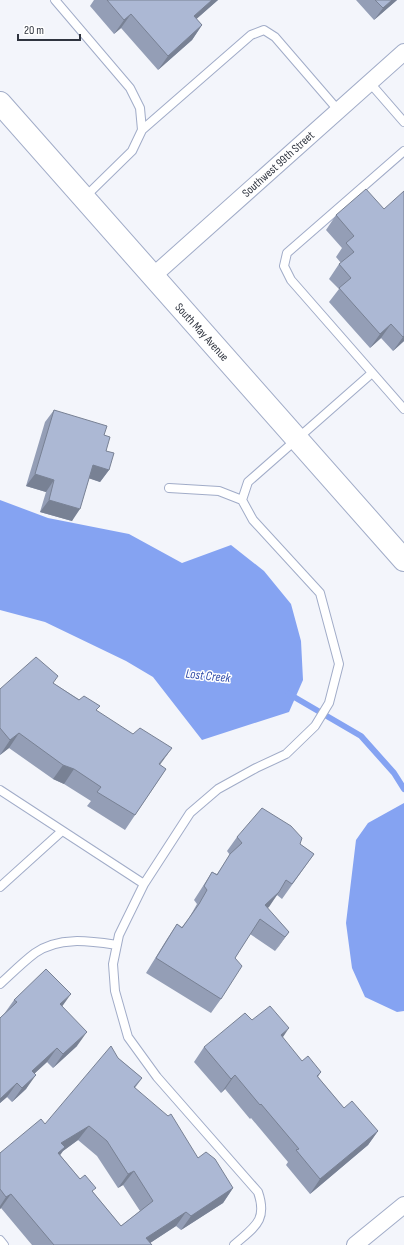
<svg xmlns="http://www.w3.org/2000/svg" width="404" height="1245" viewBox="0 0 404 1245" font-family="'Sofia Sans Condensed',sans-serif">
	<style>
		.water { fill: #85a3f2 }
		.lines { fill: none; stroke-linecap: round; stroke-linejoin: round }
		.stream { stroke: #85a3f2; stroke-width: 6 }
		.service-casing { stroke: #a1acc8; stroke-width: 10 }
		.minor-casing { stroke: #a1acc8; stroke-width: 18 }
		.secondary-casing { stroke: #a1acc8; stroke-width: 24 }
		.service { stroke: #fff; stroke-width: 8 }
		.minor { stroke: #fff; stroke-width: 16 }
		.secondary { stroke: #fff; stroke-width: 22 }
		.wall { fill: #949eb6; fill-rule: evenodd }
		.shaded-wall { fill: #788194 }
		.building { fill: #acb8d4; stroke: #788194; fill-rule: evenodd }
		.labels { text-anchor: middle; stroke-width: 3; stroke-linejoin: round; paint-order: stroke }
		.street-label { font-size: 12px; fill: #2f343f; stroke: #fff }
		.water-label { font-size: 13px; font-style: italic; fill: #324da9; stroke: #fff }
	</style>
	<rect width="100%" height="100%" fill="#f3f5fb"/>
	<!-- water -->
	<path class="water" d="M0,500l48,18 81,16 53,29 49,-18 33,26 27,33 10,37 2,39 -14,32 -87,28 -49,-63 -27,-16 -81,-39 -45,-12z
		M404,803v208l-7,1 -32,-15 -13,-29 -6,-45 10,-83 12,-17z"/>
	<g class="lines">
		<!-- stream -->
		<path class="stream" d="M289,694l72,42 33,37 10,16"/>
		<!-- service casing -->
		<g class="service-casing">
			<path id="service" d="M55,0l75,88 10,20 2,22 -10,21 -47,46
				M370,83l34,39
				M142,130l109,-95 13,-5 11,7 63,73
				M404,151l-117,102 -3,13 7,14 113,129
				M169,488l50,3 23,9
				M0,790l144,94
				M0,887l62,-56
				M0,984c11,-10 23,-22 35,-31 24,-17 55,-12 82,-8
				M0,1240l4,5
				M234,1245c20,-18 34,-24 24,-53l-101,-115 -29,-40 -13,-46 -2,-27 6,-29 25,-51 46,-71 28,-24 38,-21 30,-14 29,-28 14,-23 10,-39 -19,-71 -67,-73 -11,-20 6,-18 124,-109"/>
		</g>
		<!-- minor casing -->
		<g class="minor-casing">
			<path id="minor" d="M153,276l251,-224
				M355,1245l49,-40"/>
		</g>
		<!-- secondary casing -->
		<g class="secondary-casing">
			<path id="secondary" d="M0,103l404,457"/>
		</g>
		<!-- service -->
		<use href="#service" class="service"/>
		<!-- minor -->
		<use href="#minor" class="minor"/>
		<!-- secondary -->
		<use href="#secondary" class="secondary"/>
	</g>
	<!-- wall -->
	<path class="wall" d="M94,0h124l-22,19 6,6 -10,15 -34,30 -37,-42 -7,6 -24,-28z
		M356,0h41l-23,20z
		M384,209l20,132 -11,10 -12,-13 -11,10 -41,-46 10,-13 -10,-10 10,-15 2,-1 -5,-6 6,-9 -16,-18 10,-15z
		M54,410l50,25 5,35 -9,12 -11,-4 -17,43 -32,-9 6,-20 -20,-6 19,-64z
		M53,683l43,27 64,55 6,4 -41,61 -38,-24 4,-5 -27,-17 -11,-5 -44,-31 -9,7v-66z
		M237,837l63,7 14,10 -32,45 -5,-4 -10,13 22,24 -14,19 -25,-17 -15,24 -14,41 -10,14 -65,-40 21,-34 10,-15 5,3 7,-9 8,-14 -3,-4 18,-28 5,2 13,-19 -3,-4z
		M14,1000l48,6 15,40 -24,22 -6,-6 -12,11 -9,16 -14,13 -5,-5 -7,6v-85l4,-4z
		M252,1020l30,18 20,23 19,11 -3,5 26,31 34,23 -10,14 -58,49 -24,-29 2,-3 -37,-44 -1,1 -25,-30 -4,4 -27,-31 10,-15z
		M118,1058l24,20 -7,10 63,70 35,30 -10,15 -42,27 -5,-4 -26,17 2,2h-120l-31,-37 -1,1v-56l45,-29zM78,1140l19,16 21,32 5,-3 17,26 -19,15 -28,-34 -13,-13 -20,-24 3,-4z"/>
	<!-- shaded-wall -->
	<path class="shaded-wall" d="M212,0h6l-34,30 10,-14z
		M392,0h5l-23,20 9,-12z
		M131,14l-10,14 -7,6 10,-14z
		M202,25l-10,15 -34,30 10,-14z
		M391,324l-10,14 -11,10 10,-14z
		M404,336v5l-11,10 10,-14z
		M93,465l16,5 -9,12 -15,-5z
		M35,474l19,6 -8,12 -20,-6z
		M49,500l31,9 -8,12 -32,-9z
		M19,733l-10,15 -9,7 10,-15z
		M172,748l-10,14 -13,17 10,-15z
		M63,765l11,4 -10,15 -11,-5z
		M279,892l-10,15 -14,12 10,-14z
		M289,932l-10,14 -4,5 10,-14z
		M71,994l-10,14 -1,-4z
		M289,1028l-10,15 2,-8z
		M87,1032l-10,14 -24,22 10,-14z
		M57,1048l-10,14 -25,23 10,-14z
		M36,1075l-10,14 -14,13 10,-14z
		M235,1075l-10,14 -4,4 10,-14z
		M17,1083l-10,14 -7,6v-4z
		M89,1126l-11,14 -15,11 -8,11 6,-19z
		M378,1131l-10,14 -58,49 10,-15z
		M134,1171l-11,14 -5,3 10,-14z
		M233,1188l-10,15 -42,27 10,-14z
		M11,1194l-10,14 -1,1v-3l6,-9z
		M186,1212l-10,14 -29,19 -1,-7z"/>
	<!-- building -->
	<path class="building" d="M107,0h105l-18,16 8,9 -34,31 -37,-42 -7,6z
		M375,0h17l-9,8z
		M366,189l18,20 20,-18v145l-1,1 -12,-13 -11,10 -41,-46 12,-10 -12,-14 15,-12 -8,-9 8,-7 -18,-21z
		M54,410l53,16 -3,9 6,2 -4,14 8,2 -5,17 -16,-5 -13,44 -31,-9 5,-20 -19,-6z
		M36,657l22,19 -5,7 26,17 5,-4 16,10 -4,4 37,24 7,-6 32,20 -13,16 7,5 -31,46 -38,-23 4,-5 -27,-18 -11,-4 -44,-32 -9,7 -10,-12v-39z
		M262,808l29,18 11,12 -2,6 14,10 -22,30 -6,-4 -7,12 -14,13 24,27 -4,5 -25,-18 -25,39 7,8 -21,33 -65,-41 21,-34 5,4 17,-24 8,-14 -3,-4 8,-14 5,3 13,-21 12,-11 -5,-6z
		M46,969l25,25 -11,10 27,28 -24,22 -6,-6 -25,23 4,4 -14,13 -5,-5 -17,16v-81l17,-16 -3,-2z
		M270,1006l19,22 -8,7 21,26 6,-5 13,16 -4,4 27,32 8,-7 26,30 -58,48 -24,-29 3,-1 -38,-45 -1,1 -25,-30 -4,4 -27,-32 41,-34 7,7z
		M111,1046l7,12 24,20 -8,9 34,29 3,-2 27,44 8,-6 9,7 18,29 -42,28 -5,-4 -40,26 6,7h-98l-43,-51 -5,3 -6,-8v-36l41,-34 4,5zM89,1126l18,15 21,33 6,-3 19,30 -32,25 -29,-35 4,-3 -11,-13 -5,4 -22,-26 7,-6 -4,-4z"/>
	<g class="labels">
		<!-- street labels -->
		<g class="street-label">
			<text transform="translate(278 164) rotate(-42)" y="4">Southwest 99th Street</text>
			<text transform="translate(202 332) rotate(48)" y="4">South May Avenue</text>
		</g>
		<!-- water labels -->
		<g class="water-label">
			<text transform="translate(208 675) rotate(6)" y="5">Lost Creek</text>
		</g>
	</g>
	<!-- scale -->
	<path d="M18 34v6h62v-6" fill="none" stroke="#2f343f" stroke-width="2"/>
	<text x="24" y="34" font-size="12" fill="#2f343f" stroke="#ffffff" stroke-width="3" paint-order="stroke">20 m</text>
</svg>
